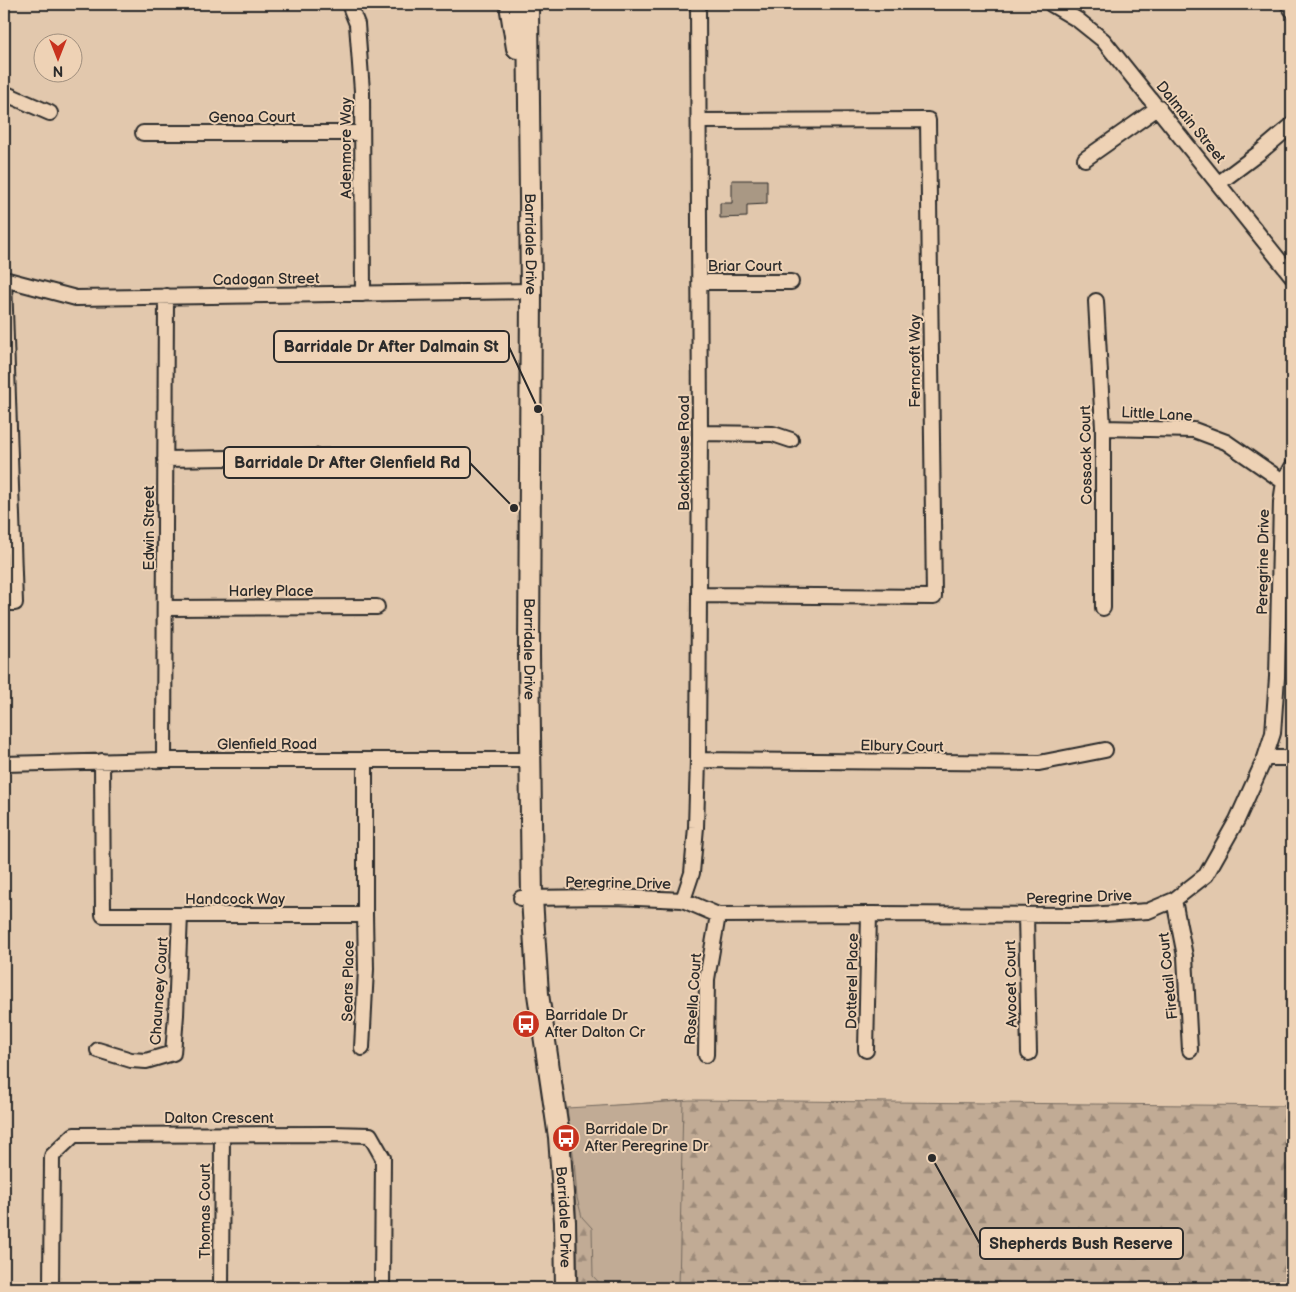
<svg xmlns="http://www.w3.org/2000/svg" width="1296" height="1292" viewBox="0 0 1296 1292" font-family="'Balsamiq Sans',sans-serif">
	<style>
		.built { fill: #d1baa1 }
		.forest { fill: url(#forest-firs); stroke: #766b60 }
		.green { fill: #c1ab95; stroke: #766b60 }
		.building { fill: #a99884; stroke: #2b2b2b }
		.lines { fill: none; stroke-linecap: round; stroke-linejoin: round }
		.street-casing { stroke: #2b2b2b; stroke-width: 18 }
		.secondary-casing { stroke: #2b2b2b; stroke-width: 24 }
		.street { stroke: #eed2b5; stroke-width: 14 }
		.secondary { stroke: #eed2b5; stroke-width: 20 }
		.labels { text-anchor: middle; stroke-width: 4; stroke-linejoin: round; paint-order: stroke }
		.street-label { font-size: 15px; fill: #2b2b2b; stroke: #eed2b5 }
		.poi-label { font-size: 15px; fill: #2b2b2b; stroke: #eed2b5; text-anchor: start }
		.leader { fill: none; stroke: #2b2b2b; stroke-width: 2 }
		.callout-dot { fill: #2b2b2b; stroke: #eed2b5; stroke-width: 2 }
		.callout { fill: #eed2b5; stroke: #2b2b2b; stroke-width: 2 }
		.callout-label { font-size: 16px; text-anchor: middle; font-weight: bold; fill: #2b2b2b }
	</style>
	<defs>
		<pattern id="forest-firs" width="22" height="20" patternUnits="userSpaceOnUse" patternTransform="scale(1.25)"><rect width="22" height="20" fill="#c1ab95"/><path d="M5 1l3.5 6h-7zM16 11l3.5 6h-7z" fill="#9d8b7a"/></pattern>
	</defs>
	<rect width="100%" height="100%" fill="#e2c8ad"/>
	<filter id="ink" filterUnits="userSpaceOnUse"><feTurbulence type="fractalNoise" baseFrequency=".02" numOctaves="2"/><feDisplacementMap in="SourceGraphic" scale="10" xChannelSelector="R" yChannelSelector="G"/><feConvolveMatrix kernelMatrix="1 2 1 2 8 2 1 2 1" color-interpolation-filters="sRGB"/></filter>
	<g filter="url(#ink)">
		<!-- built -->
		<path class="built" d="M1292,675v58l-2,-6v-16z"/>
		<!-- forest -->
		<path class="forest" d="M690,1100l602,6v182h-714l-2,-82 -11,-97z"/>
		<!-- green -->
		<path class="green" d="M683,1101l-4,187h-75l-11,-12 -1,-48 -10,-11 -5,-19 -3,-37 -7,-53z"/>
		<!-- building -->
		<path class="building" d="M732,180h35v24l-20,1v12l-27,1v-15h12z"/>
		<g class="lines">
			<!-- street casing -->
			<g class="street-casing">
				<path id="street" d="M349,4l8,20 5,67 1,203
					M1051,4l27,16 25,20 189,236
					M1288,4l4,6
					M4,93l46,20
					M699,121l229,-1 6,477 -234,-2
					M143,133h219
					M1085,159l74,-52
					M1219,183l40,-30 33,-28
					M4,279l72,19 455,-7
					M4,281l11,322h-11
					M700,282h91
					M1096,301l7,127v180
					M1103,428l91,2 32,12 58,40
					M700,433l73,1 18,6
					M165,459l206,-3
					M165,608l212,-1
					M1265,758h27
					M164,760l2,-464
					M698,760l341,3 66,-13
					M102,761l1,154h262v-155
					M4,764l160,-4h366
					M521,898l94,-1 68,3 35,15 151,-1 220,1 59,-4 26,-11 32,-25 31,-55 28,-62 8,-25 4,-56 4,-175 3,-20 8,-15
					M683,900l9,-27 4,-46 2,-67 2,-327 -2,-429
					M1174,900l11,56 5,94
					M1026,915l3,138
					M362,1048l4,-79 -1,-54
					M98,1050l33,10 15,1 27,-8 3,-38 4,-100
					M866,1050l3,-136
					M706,1055l1,-76 11,-64
					M51,1288l1,-132 22,-21 257,-1 39,1 13,23 -1,130
					M221,1288l1,-153"/>
			</g>
			<!-- secondary casing -->
			<g class="secondary-casing">
				<g id="secondary">
					<path id="s1" d="M528,9l3,282 -2,363 3,244 6,96 21,143 6,85 1,66"/>
					<path d="M511,11l6,37"/>
				</g>
			</g>
			<!-- street -->
			<use href="#street" class="street"/>
			<!-- secondary -->
			<use href="#secondary" class="secondary"/>
		</g>
	</g>
	<!-- icons -->
	<defs>
		<g id="bus-disc" transform="scale(1.4375)"><circle r="9.5" fill="#c8321e" stroke="#eed2b5"/><path d="M-5-6H5V4H4V6H2V4H-2V6H-4V4H-5ZM-3.5-4V0h7V-4ZM-3.5 1.2v1.5H-2V1.2ZM2 1.2v1.5H3.5V1.2Z" fill="#fff"/></g>
	</defs>
	<g fill-rule="evenodd">
		<use href="#bus-disc" x="526" y="1024"/>
		<use href="#bus-disc" x="566" y="1138"/>
	</g>
	<g class="labels">
		<!-- street labels -->
		<g class="street-label">
			<text x="252" y="122">Genoa Court</text>
			<text transform="translate(1191 122) rotate(51)" y="5">Dalmain Street</text>
			<text transform="translate(346 148) rotate(-90)" y="5">Adenmore Way</text>
			<text dy="5" stroke="none"><textPath href="#s1" startOffset="235">Barridale Drive</textPath></text>
			<text x="745" y="271">Briar Court</text>
			<text transform="translate(266 279) rotate(-1)" y="5">Cadogan Street</text>
			<text transform="translate(915 361) rotate(-90)" y="5">Ferncroft Way</text>
			<text transform="translate(1157 414) rotate(3)" y="5">Little Lane</text>
			<text transform="translate(684 453) rotate(-90)" y="5">Backhouse Road</text>
			<text transform="translate(1086 455) rotate(-91)" y="5">Cossack Court</text>
			<text transform="translate(149 528) rotate(-90)" y="5">Edwin Street</text>
			<text transform="translate(1263 562) rotate(-89)" y="5">Peregrine Drive</text>
			<text x="271" y="596">Harley Place</text>
			<text dy="5" stroke="none"><textPath href="#s1" startOffset="640">Barridale Drive</textPath></text>
			<text x="267" y="749">Glenfield Road</text>
			<text transform="translate(902 746) rotate(1)" y="5">Elbury Court</text>
			<text transform="translate(618 883) rotate(1)" y="5">Peregrine Drive</text>
			<text transform="translate(1079 897) rotate(-2)" y="5">Peregrine Drive</text>
			<text x="235" y="904">Handcock Way</text>
			<text transform="translate(1168 976) rotate(-96)" y="5">Firetail Court</text>
			<text transform="translate(348 981) rotate(-89)" y="5">Sears Place</text>
			<text transform="translate(852 981) rotate(-89)" y="5">Dotterel Place</text>
			<text transform="translate(1011 984) rotate(-91)" y="5">Avocet Court</text>
			<text transform="translate(159 991) rotate(-86)" y="5">Chauncey Court</text>
			<text transform="translate(693 999) rotate(-86)" y="5">Rosella Court</text>
			<text x="219" y="1123">Dalton Crescent</text>
			<text transform="translate(205 1211) rotate(-90)" y="5">Thomas Court</text>
			<text dy="5" stroke="none"><textPath href="#s1" startOffset="1210">Barridale Drive</textPath></text>
		</g>
		<!-- poi labels -->
		<g class="poi-label">
			<text x="545" y="1020">Barridale Dr<tspan x="545" dy="17">After Dalton Cr</tspan></text>
			<text x="585" y="1134">Barridale Dr<tspan x="585" dy="17">After Peregrine Dr</tspan></text>
		</g>
	</g>
	<!-- callouts -->
	<path class="leader" d="M538 409L509 347M514 508L470 463M932 1158L980 1244"/>
	<g class="callout-dot">
		<circle cx="538" cy="409" r="5"/>
		<circle cx="514" cy="508" r="5"/>
		<circle cx="932" cy="1158" r="5"/>
	</g>
	<g class="callout">
		<rect x="274" y="331" width="235" height="31" rx="5"/>
		<rect x="224" y="447" width="246" height="31" rx="5"/>
		<rect x="980" y="1228" width="203" height="31" rx="5"/>
	</g>
	<g class="callout-label">
		<text x="391" y="352">Barridale Dr After Dalmain St</text>
		<text x="347" y="468">Barridale Dr After Glenfield Rd</text>
		<text x="1081" y="1249">Shepherds Bush Reserve</text>
	</g>
	<!-- margin -->
	<rect width="1296" height="1292" fill="none" stroke="#eed2b5" stroke-width="20"/>
	<rect x="10" y="10" width="1276" height="1272" fill="none" stroke="#2b2b2b" stroke-width="2" filter="url(#ink)"/>
	<!-- north arrow -->
	<g transform="translate(58 58) rotate(180)"><circle r="24" fill="#eed2b5" stroke="#a08f7e"/>
	<path d="M0-4L9 19L0 12L-9 19Z" fill="#c8321e"/>
	<text y="-8" font-size="14" font-weight="bold" text-anchor="middle" fill="#2b2b2b">N</text>
	</g>
</svg>
